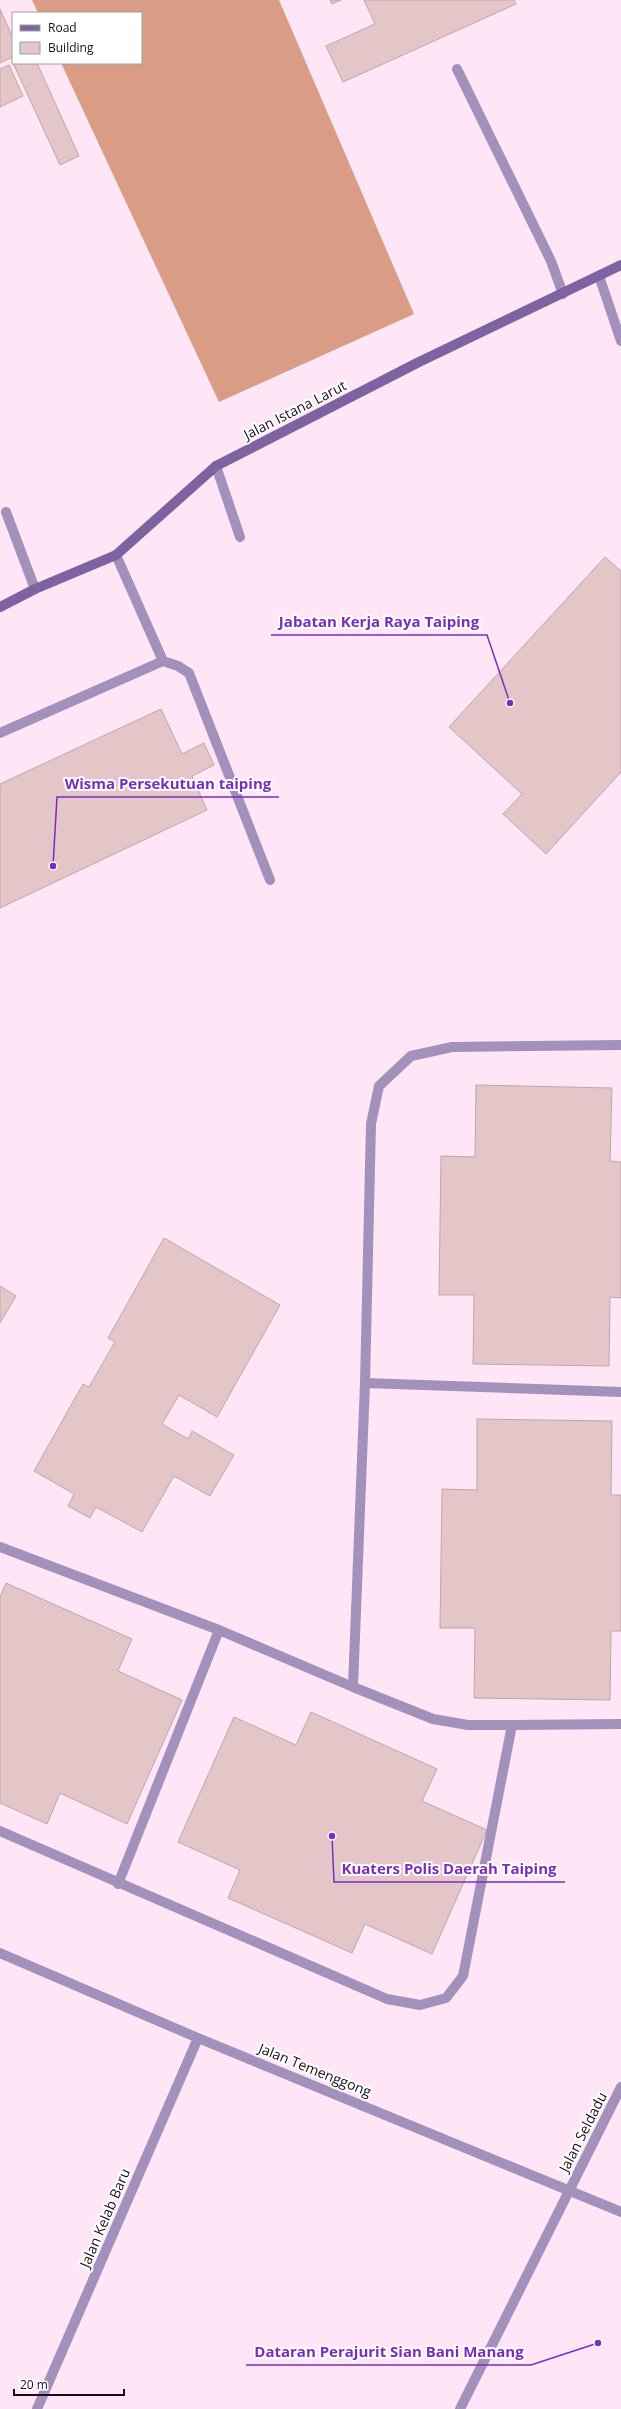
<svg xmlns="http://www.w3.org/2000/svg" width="621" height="2409" viewBox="0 0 621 2409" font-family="'Open Sans',sans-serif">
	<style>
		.forest { fill: #d99d85 }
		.building { fill: #e4c6c9; stroke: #c2a5a9 }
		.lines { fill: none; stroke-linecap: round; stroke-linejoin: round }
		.service { stroke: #a291ba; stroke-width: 10 }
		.minor { stroke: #a291ba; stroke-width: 10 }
		.secondary { stroke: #7d639f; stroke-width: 10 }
		.labels { text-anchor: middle; stroke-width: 4; stroke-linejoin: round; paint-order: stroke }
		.street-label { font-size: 14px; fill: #170f15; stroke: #fff }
		.leader { fill: none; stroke: #7b2cbf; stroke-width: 1.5 }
		.callout-dot { fill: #7b2cbf; stroke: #fff; stroke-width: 1.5 }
		.callout-label { font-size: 15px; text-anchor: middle; font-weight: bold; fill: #7b2cbf; stroke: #fff; stroke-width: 4; stroke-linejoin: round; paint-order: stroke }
	</style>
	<rect width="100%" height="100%" fill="#fee6f7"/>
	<!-- forest -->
	<path class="forest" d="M32,0h247l135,314 -195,88 -158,-339h80v-50h-103z"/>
	<!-- building -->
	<path class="building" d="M330,0h11l-9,4z
		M364,0h150l2,4 -173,78 -17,-36 49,-22z
		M0,9l13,29v19l-13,6z
		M13,63h24l42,93 -19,9z
		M9,65l14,31 -23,11v-38z
		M605,557l16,14v201l-75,82 -43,-40 19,-20 -73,-67z
		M161,709l21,45 22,-11 10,22 -22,11 15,34 -207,98v-124z
		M476,1085l136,3 -2,73 11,1v136l-11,-1 -1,69 -136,-2 1,-69h-35l2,-139 34,1z
		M164,1238l116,67 -63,112 -38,-22 -17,29 26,15 4,-8 42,24 -24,41 -36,-20 -32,56 -46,-25 -6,11 -22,-12 6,-12 -40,-23 49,-87 6,3 26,-45 -7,-4z
		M0,1286l16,10 -16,27z
		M477,1419l135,2 -1,74h10v136h-10l-1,69 -136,-2 1,-70h-35l2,-139 35,1z
		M6,1583l126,56 -14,32 64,29 -55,124 -67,-31 -13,31 -47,-21v-206z
		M311,1712l126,57 -15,32 65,29 -55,124 -67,-30 -13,29 -124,-55 12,-28 -62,-28 56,-125 62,28z"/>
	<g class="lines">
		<!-- service -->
		<path class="service" d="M457,69l94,192 12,33
			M599,276l22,65
			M216,466l24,71
			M6,512l29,77
			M116,555l47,106
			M0,733l163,-72 15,5 11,7 81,207
			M460,2409l110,-220"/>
		<!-- minor -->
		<path class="minor" d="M365,1383l256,9
			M0,1547l219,83 134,57 12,-304 6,-259 8,-38 32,-30 41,-9 169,-2
			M353,1687l80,32 35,6h44
			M0,1831l387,168 33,6 26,-7 17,-22 49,-251 109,-1
			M118,1884l101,-254
			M0,1953l198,85 423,174
			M570,2189l51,-102
			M37,2409l161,-371"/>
		<!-- secondary -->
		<path class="secondary" d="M0,607l35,-18 81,-34 100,-89 203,-104 202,-97"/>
	</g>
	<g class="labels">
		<!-- street labels -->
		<g class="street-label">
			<text transform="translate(295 410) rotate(-27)" y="5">Jalan Istana Larut</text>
			<text transform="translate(315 2070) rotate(22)" y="5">Jalan Temenggong</text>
			<text transform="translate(583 2132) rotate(-63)" y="5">Jalan Seldadu</text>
			<text transform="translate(105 2218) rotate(-67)" y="5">Jalan Kelab Baru</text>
		</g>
	</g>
	<!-- callouts -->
	<path class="leader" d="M510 703L487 635H271M53 866L57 797H279M332 1836L334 1882H565M598 2343L531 2365H246"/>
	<g class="callout-dot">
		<circle cx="510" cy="703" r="4"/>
		<circle cx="53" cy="866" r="4"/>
		<circle cx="332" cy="1836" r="4"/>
		<circle cx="598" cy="2343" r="4"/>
	</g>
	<g class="callout-label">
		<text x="379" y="627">Jabatan Kerja Raya Taiping</text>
		<text x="168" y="789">Wisma Persekutuan taiping</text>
		<text x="449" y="1874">Kuaters Polis Daerah Taiping</text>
		<text x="389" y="2357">Dataran Perajurit Sian Bani Manang</text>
	</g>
	<!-- legend -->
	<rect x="12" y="12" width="130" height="52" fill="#ffffff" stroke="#a29fa1"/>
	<rect x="20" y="25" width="20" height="6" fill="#7d639f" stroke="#a29fa1"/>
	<text x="48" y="32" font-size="12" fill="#170f15">Road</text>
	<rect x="20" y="42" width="20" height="12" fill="#e4c6c9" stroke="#a29fa1"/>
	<text x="48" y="52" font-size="12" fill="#170f15">Building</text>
	<!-- scale -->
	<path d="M14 2389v6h110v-6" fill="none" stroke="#170f15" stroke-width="2"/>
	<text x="20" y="2389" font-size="12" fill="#170f15" stroke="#ffffff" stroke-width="3" paint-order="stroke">20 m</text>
</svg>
